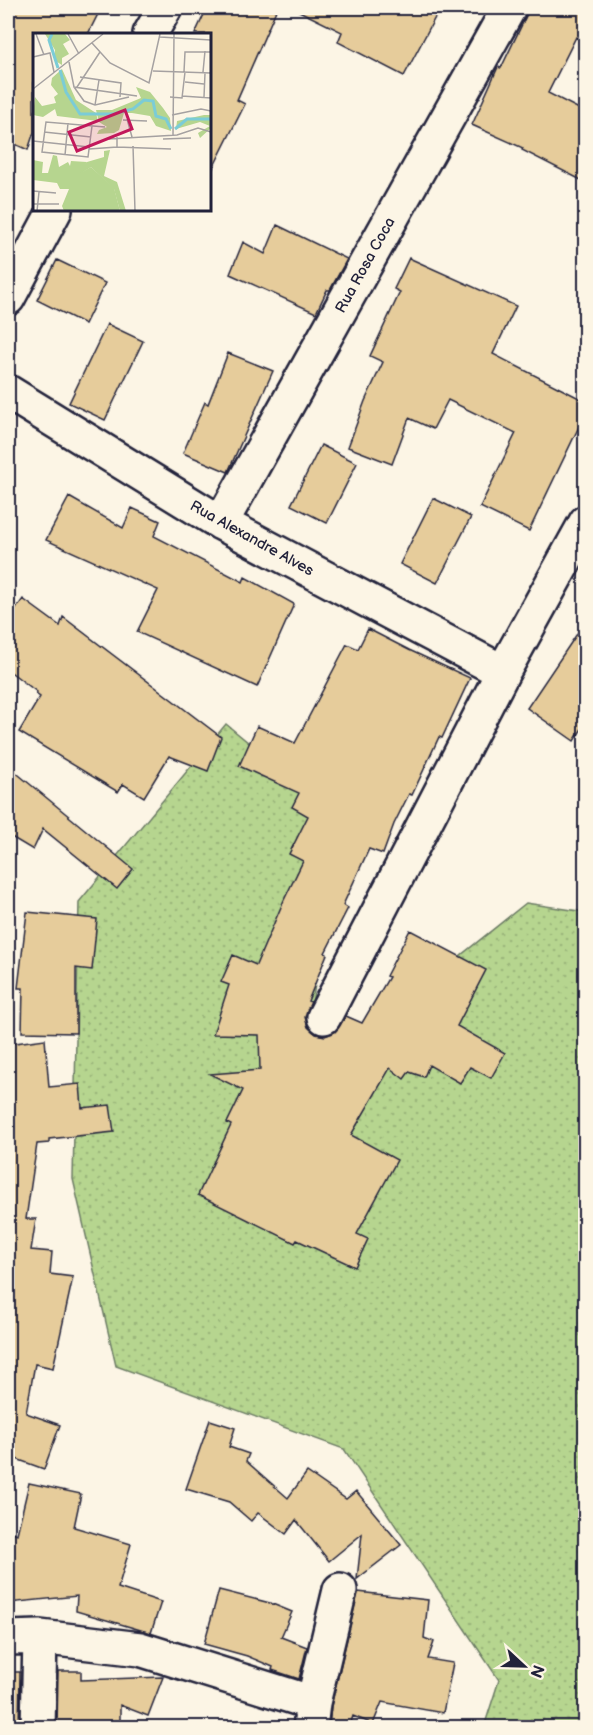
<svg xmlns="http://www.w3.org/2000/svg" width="593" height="1735" viewBox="0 0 593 1735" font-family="'Balsamiq Sans',sans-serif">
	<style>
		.grass { fill: url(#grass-dots); stroke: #6c7c65; stroke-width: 1.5 }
		.building { fill: #e6cc9b; stroke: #22223b; stroke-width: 1.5 }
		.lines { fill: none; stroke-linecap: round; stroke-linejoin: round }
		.street-casing { stroke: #22223b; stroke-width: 38 }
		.street { stroke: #fcf5e5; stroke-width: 33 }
		.labels { text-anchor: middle; stroke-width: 5; stroke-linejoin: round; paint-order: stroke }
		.street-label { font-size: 15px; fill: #22223b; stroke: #fcf5e5 }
		.inset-river { fill: none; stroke: #7bccd6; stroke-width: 3 }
		.inset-road { fill: none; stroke: #a5a1a1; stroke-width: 1.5 }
		.view { fill: #c2185b; fill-opacity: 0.15; stroke: #c2185b; stroke-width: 3 }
		.inset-edge { fill: none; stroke: #22223b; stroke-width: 3 }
	</style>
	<defs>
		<pattern id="grass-dots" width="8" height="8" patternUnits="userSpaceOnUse" patternTransform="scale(1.5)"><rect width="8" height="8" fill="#b6d58f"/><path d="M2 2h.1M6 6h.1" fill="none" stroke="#9cb77c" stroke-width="1.8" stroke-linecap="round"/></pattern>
	</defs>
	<rect width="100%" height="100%" fill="#fcf5e5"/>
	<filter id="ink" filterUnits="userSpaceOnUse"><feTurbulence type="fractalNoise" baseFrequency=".0167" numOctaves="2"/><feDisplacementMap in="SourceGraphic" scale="12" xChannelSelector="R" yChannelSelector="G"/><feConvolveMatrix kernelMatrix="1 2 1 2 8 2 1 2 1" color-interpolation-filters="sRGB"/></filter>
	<g filter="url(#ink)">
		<!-- grass -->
		<path class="grass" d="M226,724l114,94 -40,266 226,-181 59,9v815h-101l15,-47 -155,-231 -228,-83 -43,-187 6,-277z"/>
		<!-- building -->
		<path class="building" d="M13,8h88l-13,26h-54v98l-6,18 -20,-9v-123z
			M207,8h70l-40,92 8,4 -35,70v-140h-15z
			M293,8h147l-36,68 -66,-34 4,-10z
			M528,8h57v33l-9,-4 -28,56 37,19v70l-63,-32 1,-2 -51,-23 26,-58 3,1 26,-54z
			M277,225l70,34 -17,31h-3l-11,23 -86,-39 13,-32 22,12z
			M409,258l107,48 -23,48 92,47v13l-56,117 -49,-24 36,-74 -68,-33 -15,29 -24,-11 -17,46 -44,-17 17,-46 18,-39 -13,-6 30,-64 -6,-3z
			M57,260l48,23 -20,41 -48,-24z
			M107,324l36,17 -38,79 -36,-17z
			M228,353l45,18 -45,101 -45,-19 22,-51 3,2z
			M321,445l36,18 -30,60 -36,-18z
			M69,497l54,31 9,-20 28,13 -6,15 89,46 2,-5 49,27 -37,83 -120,-55 21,-42 -112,-50z
			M433,498l38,19 -34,66 -37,-19z
			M23,599l37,27 3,-9 158,120 -13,34 -39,-15 -25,41 -21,-13 -5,8 -99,-60 21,-35 -4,-3 1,-2 -29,-22v-50z
			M585,622v102l-11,17 -47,-33z
			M368,629l41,21 61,28 -28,60 -3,-1 -27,58 -3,-1 -15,30 -11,30 -14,-5 -26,56 5,3 -23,45 2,1 -19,47 3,1 -6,15 3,10 8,7 9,2 10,-4 11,-16 16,7 27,-46 -3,-1 24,-46 76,40 -29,56 48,27 -14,25 -21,-11 -10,16 -31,-18 -5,12 -15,-5 -5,7 -14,-11 -39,67 46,25 -40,74 11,5 -13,28 -58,-27 -2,3 -97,-48 33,-70 -4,-2 16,-33 -33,-16 50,-4 -1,-35 -46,-1 16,-49 -8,-3 12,-27 23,10 28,-65 19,-39 -14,-7 19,-38 -16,-9 7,-14 -60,-27 18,-40 38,17 52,-99 11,5z
			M8,766l125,103 -16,20 -74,-60 -10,21 -25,-15z
			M27,912l70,7 -5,51 -16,-2v65l-54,-1 1,-44h-5z
			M45,1039l4,48 31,-3 2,24 28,-3 4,27 -65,7v4l-12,1 -11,75h10l-5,31 21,2 -2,22 23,3 -20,91 -18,-4 -9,49 34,12 -16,44 -36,-13v-412z
			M210,1420l25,8 -6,19 20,7 -3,7 42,37 19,-26 39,27 10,-8 45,54 -44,34 5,-45 -33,27 -33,-41 -10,14 -28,-21 -7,8 -22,-19 -43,-13z
			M29,1483l52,11 -7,33 57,17 -13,44 43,14 -10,31 -75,-22 1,-15 -69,7v-73l9,4z
			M219,1590l51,13 22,9 -11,25 26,10 -8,32 -27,-9 1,-3 -26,-11 -43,-12z
			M358,1592l70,8 -4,38 10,4 -6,17 25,4 -10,50 -61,-11 -9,22 -20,-8 -4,12 -20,-1 2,-21z
			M58,1671h23v9l82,-3 -15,39 -28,-11v23h-63z
			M8,1672h12l-1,56h-11z"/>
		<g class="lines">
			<!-- street casing -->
			<g class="street-casing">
				<path id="street" d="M150,34l15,-26
					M8,298l47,-88
					M8,392l213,131 282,149
					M221,523l288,-515
					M324,1017l179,-345 83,-150
					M8,1638l32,-1 100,12 173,54
					M38,1728l2,-91
					M310,1728l3,-25 27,-113"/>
			</g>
			<!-- street -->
			<use href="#street" class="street"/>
		</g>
	</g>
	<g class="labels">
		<!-- street labels -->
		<g class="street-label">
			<text transform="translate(365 265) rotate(-61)" y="5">Rua Rosa Coca</text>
			<text transform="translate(252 538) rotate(29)" y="5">Rua Alexandre Alves</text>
		</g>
	</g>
	<!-- overview -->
	<g transform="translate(33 33)">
		<rect width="178" height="178" fill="#fcf5e5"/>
		<path d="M12,1h20l5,6 -7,4 6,10 -7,4v7l-8,-5 1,-10zM103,54l14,5 13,16 7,10 1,13 -15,-5 -6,-10 -18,-3h-8l-5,17 -5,3 -17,1 2,-4 8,-3 -8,-5 -3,-12h16l29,-12zM171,82h7v13l-11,10 -2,-5 12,-7 -10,-4 -24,7 1,-8zM77,117l-6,26 13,6 9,29h-6l-6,-22 -23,-22 -11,7 -1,-3 8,-9 17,-5v-6z" fill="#b6d58f"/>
		<path d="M29,36l14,31 20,13 2,8 -41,-5 -2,-7 -12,8 -10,-2 2,-18 7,9 14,-3 -2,-6 4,-3 -7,-9 1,-7zM20,122l4,1 2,11 9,-5 2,4 1,-5 16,1 -7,11 11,-6 23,21 6,23h-56l-2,-5 7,-17h-9l-3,-6 -24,-3v-20l10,2 -1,11h6z" fill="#b6d58f"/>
		<path class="inset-river" d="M19,1l-3,6 9,28M27,37l6,22 14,22h33l20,-5 11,-9 9,1 3,15 10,3 5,10M142,96l12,-10h24"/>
		<path class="inset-road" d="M3,1l8,21M35,1l11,20M127,4l51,3M59,10l18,20 39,20 11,-49M0,24l17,-4 4,19M36,29l5,25 63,9M120,38l58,2M151,39l1,-20h26M170,39l2,-21M47,44l41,6 -1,14M152,49l19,2M41,54l10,14 11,4 34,-8M44,54l23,-35M0,56l70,-55M149,63l29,2M137,64l12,1 3,-26M171,64l1,-24M62,72l4,-25M139,82l29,-6 10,2M94,86l5,18M90,87l24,1M59,93l-4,31 -46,-5 4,-30 59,5M11,99l47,5M140,102l1,-101M76,106l68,-4 21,-7 13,4M130,106l28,-1M0,108l56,6M100,113l2,65M84,114l54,2M56,116l28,-2v-10M32,122l3,-32M0,158l23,2M0,171h26M4,178l2,-19"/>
		<path class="view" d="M92,77l7,19 -55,22 -8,-19z"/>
		<rect width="178" height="178" class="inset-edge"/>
	</g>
	<!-- margin -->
	<rect width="593" height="1735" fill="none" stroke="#fcf5e5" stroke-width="30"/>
	<rect x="15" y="15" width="563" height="1705" fill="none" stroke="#22223b" stroke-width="2" filter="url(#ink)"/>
	<!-- north arrow -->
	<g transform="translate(524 1666) rotate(112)" stroke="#fcf5e5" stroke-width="4.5" paint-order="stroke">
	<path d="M0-4.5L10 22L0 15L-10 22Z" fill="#22223b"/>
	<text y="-9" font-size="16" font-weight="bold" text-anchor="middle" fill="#22223b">N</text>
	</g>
</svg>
